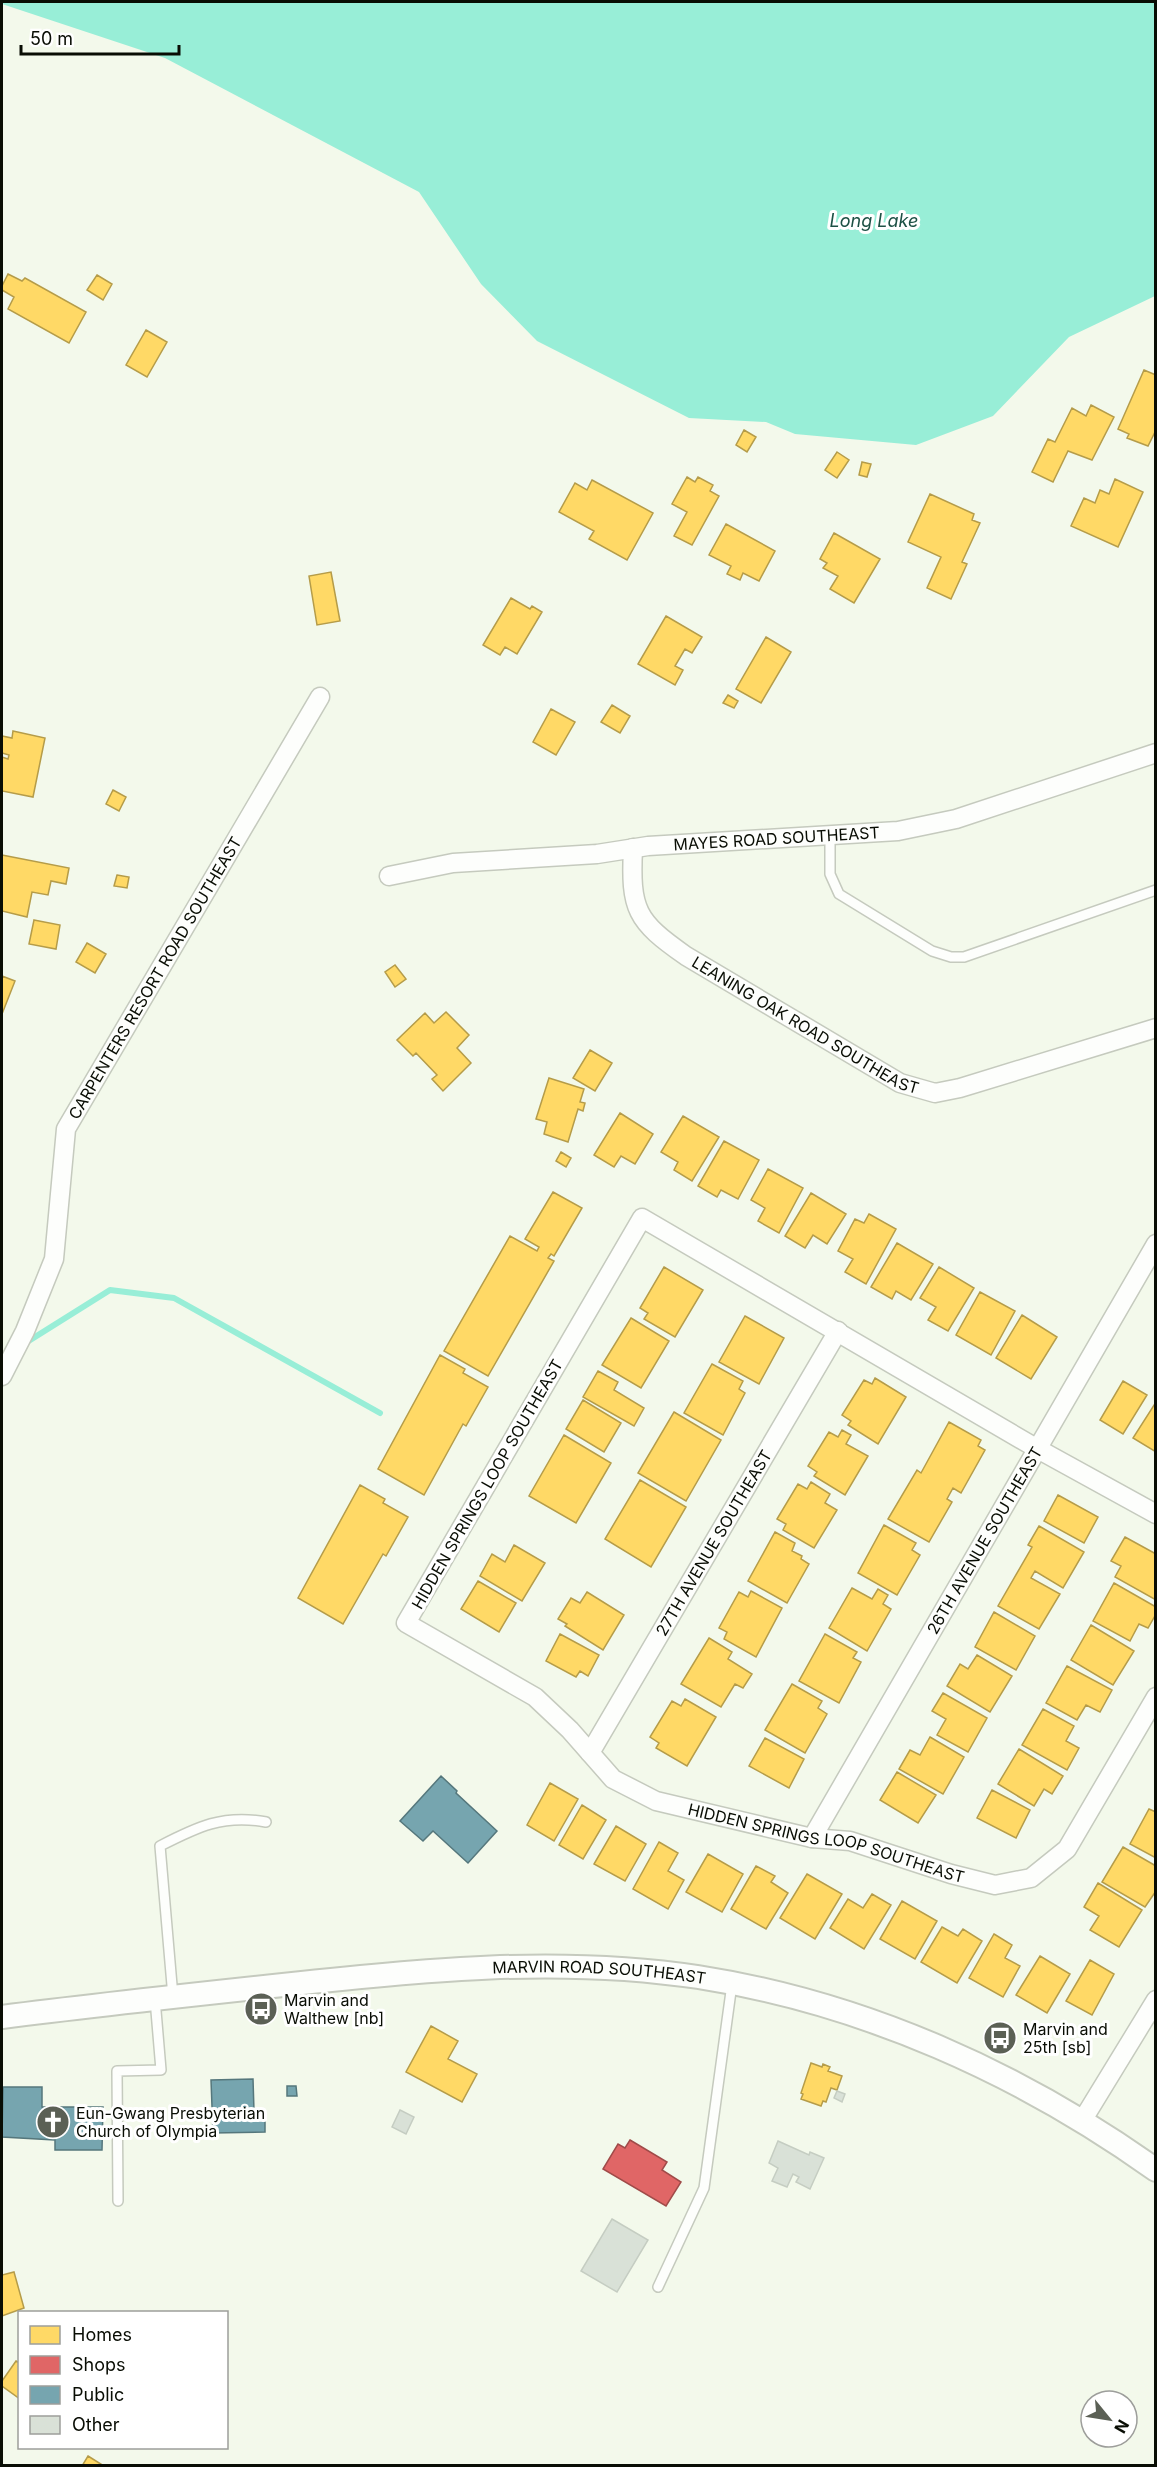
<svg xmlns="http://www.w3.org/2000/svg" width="1157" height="2467" viewBox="0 0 1157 2467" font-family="Inter,sans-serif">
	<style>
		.water { fill: #98eed7 }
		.homes { fill: #ffd966; stroke: #b59c49; stroke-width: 1.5 }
		.shops { fill: #e06666; stroke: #a04b49; stroke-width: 1.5 }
		.public { fill: #76a5af; stroke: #55777c; stroke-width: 1.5 }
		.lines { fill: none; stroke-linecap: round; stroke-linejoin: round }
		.stream { stroke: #98eed7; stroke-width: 6 }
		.building { fill: #d9e1d7; stroke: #c5cdc2; stroke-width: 1.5 }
		.service-casing { stroke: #c5cabe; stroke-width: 12 }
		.minor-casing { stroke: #c5cabe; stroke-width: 21 }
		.tertiary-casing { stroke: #c5cabe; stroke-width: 26 }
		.service { stroke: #fdfefc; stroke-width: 9 }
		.minor { stroke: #fdfefc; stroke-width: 18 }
		.tertiary { stroke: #fdfefc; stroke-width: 22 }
		.labels { text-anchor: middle; stroke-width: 6; stroke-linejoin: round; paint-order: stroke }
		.street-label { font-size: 16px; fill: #090d04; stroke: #fff }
		.poi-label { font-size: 16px; fill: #090d04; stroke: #fff; text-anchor: start }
		.water-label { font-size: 18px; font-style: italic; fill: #1d5145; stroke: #fff }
	</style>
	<rect width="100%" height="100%" fill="#f3f9eb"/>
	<!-- water -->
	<path class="water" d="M2,2h1153v294l-86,41 -76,79 -77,29 -121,-11 -29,-12 -77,-4 -152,-77 -56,-57 -62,-92 -254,-134 -163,-54z"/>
	<!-- homes -->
	<path class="homes" d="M8,274l14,7 3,-3 61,34 -17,31 -61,-34 6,-12 -12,-7v-4z
		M97,275l15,9 -9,16 -16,-10z
		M146,330l21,12 -20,35 -21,-12z
		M1144,370l12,5v55l-8,16 -21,-8 2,-4 -11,-5z
		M1091,405l23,12 -22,43 -24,-9 -15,31 -21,-10 16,-33 7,3 17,-34 14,8z
		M744,430l12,7 -9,15 -11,-7z
		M837,452l12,8 -12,18 -12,-8z
		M862,462l9,2 -4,13 -8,-2z
		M687,477l8,5 3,-5 15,8 -3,6 9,5 -27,49 -18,-9 13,-24 -15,-8z
		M1115,479l28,13 -25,55 -47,-21 13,-28 11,5 5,-13 9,4z
		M592,480l61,33 -26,47 -38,-21 5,-8 -35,-19 16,-29 12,7z
		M930,494l44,20 -2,6 8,3 -18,39 5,2 -16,35 -24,-11 14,-31 -33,-15z
		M726,524l49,27 -16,30 -16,-8 -3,7 -13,-6 4,-8 -22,-11z
		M834,533l46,26 -26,44 -24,-14 8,-13 -15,-8 4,-5 -7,-4z
		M331,572l9,49 -23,4 -8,-49z
		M511,598l19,11 2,-3 10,6 -25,42 -12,-7 -5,8 -17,-10z
		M666,616l36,21 -10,16 -7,-4 -10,17 8,4 -8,15 -37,-21z
		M766,637l25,15 -30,51 -25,-14z
		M728,695l10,6 -4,7 -11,-5z
		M612,705l18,11 -10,17 -19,-11z
		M551,709l24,13 -19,33 -23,-13z
		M13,731l32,7 -12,59 -31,-6v-34l6,2 1,-4 -7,-2v-17l10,2z
		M113,790l13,7 -7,14 -13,-7z
		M2,855l67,13 -3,16 -15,-3 -3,14 -16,-3 -5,25 -25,-6z
		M117,875l12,2 -2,11 -13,-2z
		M34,920l26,5 -4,24 -27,-5z
		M87,943l19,11 -11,19 -19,-11z
		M395,965l11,14 -11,8 -10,-15z
		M2,976l13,5 -13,33z
		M446,1012l23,23 -12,13 14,15 -28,28 -11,-12 5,-4 -21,-22 -3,3 -16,-16 28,-27 9,10z
		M590,1050l22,13 -17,28 -22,-13z
		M549,1078l35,11 -4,13 5,1 -2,8 -5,-2 -10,33 -24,-8 3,-12 -11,-3z
		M620,1113l33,21 -18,30 -14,-8 -7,11 -20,-12z
		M683,1116l36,21 -27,44 -18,-11 4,-8 -17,-10z
		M724,1141l35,19 -21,39 -17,-9 -4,7 -19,-11z
		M561,1152l10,6 -5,9 -10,-6z
		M768,1169l35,19 -24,45 -21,-12 7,-13 -14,-8z
		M553,1192l29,16 -28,48 -3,-2 -3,4 6,3 -66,115 -44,-25 66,-115 27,15 2,-4 -14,-8z
		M811,1193l35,21 -19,30 -14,-9 -8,13 -20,-12z
		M869,1214l27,15 -30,55 -21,-12 8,-13 -15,-8 17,-32 9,4z
		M897,1243l36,21 -22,36 -15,-9 -4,8 -21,-12z
		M664,1267l39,23 -28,47 -31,-18 4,-6 -8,-5z
		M939,1267l35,21 -26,43 -20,-11 8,-13 -16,-9z
		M980,1292l35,19 -24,44 -35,-20z
		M1022,1315l35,22 -26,42 -35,-21z
		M745,1316l39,22 -25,46 -40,-22z
		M631,1318l38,23 -28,47 -39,-23z
		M440,1355l25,14 -2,4 25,14 -22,39 -3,-2 -39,71 -46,-26z
		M712,1364l31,17 -4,8 6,4 -22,42 -39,-22z
		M598,1371l20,11 -4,8 30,18 -10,18 -51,-29z
		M875,1378l31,19 -28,47 -30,-19 3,-4 -9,-6 22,-35 8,4z
		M1123,1381l24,14 -24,39 -23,-14z
		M583,1400l38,23 -17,29 -38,-23z
		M1156,1402v50l-23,-14z
		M674,1412l47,28 -35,61 -48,-28z
		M949,1422l32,18 -3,6 7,4 -24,43 -8,-5 -6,11 5,3 -23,40 -41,-23 29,-49 4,3z
		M842,1430l9,5 -5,9 22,12 -23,39 -31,-19 3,-4 -9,-6 21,-34 9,5z
		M564,1435l47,28 -35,60 -47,-27z
		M640,1480l46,27 -35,60 -46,-28z
		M811,1482l19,12 -5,9 12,7 -23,38 -31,-18 3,-6 -9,-5 21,-35 9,5z
		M360,1485l25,14 -2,4 25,14 -22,39 -3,-2 -40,70 -45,-26z
		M1058,1495l40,22 -14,26 -40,-22z
		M884,1525l32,18 -4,7 8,5 -23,40 -39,-22z
		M1039,1526l45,26 -21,36 -28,-17 -4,7 29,16 -21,35 -41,-23 34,-59 -4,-2z
		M775,1532l20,11 -3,8 10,5 -1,3 8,5 -22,39 -39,-22z
		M1125,1537l31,17v46l-41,-23 6,-11 -10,-5z
		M514,1545l31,18 -23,38 -42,-25 12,-22 13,8z
		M478,1581l38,22 -17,29 -38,-23z
		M1114,1583l42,24v7l-8,14 -9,-4 -9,17 -37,-20z
		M852,1588l20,11 6,-10 10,6 -5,9 8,5 -24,42 -38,-23z
		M751,1591l31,17 -26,49 -32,-18 3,-7 -8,-4 20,-36 9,5z
		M587,1592l37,23 -21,35 -38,-24 2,-2 -9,-5 13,-21 9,5z
		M994,1612l41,24 -19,34 -41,-23z
		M1091,1625l43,26 -21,34 -42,-25z
		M560,1634l39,21 -11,21 -8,-5 -4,6 -30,-16z
		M825,1634l32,18 -4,6 8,4 -22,41 -40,-22z
		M709,1638l23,14 -4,7 24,15 -9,14 -8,-4 -14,23 -40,-23z
		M977,1655l35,21 -22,36 -43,-26 13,-22 8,5z
		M1067,1666l45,24 -12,22 -14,-7 -9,15 -31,-17z
		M792,1684l30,17 -4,7 9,6 -22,39 -40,-23z
		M943,1693l44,25 -19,34 -31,-17 9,-16 -14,-8z
		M685,1699l31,18 -29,49 -31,-18 3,-5 -9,-6 22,-36 9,5z
		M1043,1709l31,17 -8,15 13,7 -12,22 -45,-25z
		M930,1737l34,20 -21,37 -44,-25 11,-19 10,5z
		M765,1738l39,21 -15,29 -40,-22z
		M1019,1749l44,27 -11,18 -8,-5 -10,17 -36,-22z
		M897,1772l39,23 -18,28 -38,-23z
		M550,1783l28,16 -24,42 -27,-16z
		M992,1790l38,20 -14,28 -39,-20z
		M582,1805l24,15 -23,39 -24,-14z
		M1149,1809l7,3v46l-26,-14z
		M616,1826l30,18 -21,37 -31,-17z
		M659,1842l19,11 -10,18 16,9 -16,29 -35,-20z
		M1123,1847l33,19v25l-11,16 -43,-25z
		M708,1854l35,20 -21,38 -36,-20z
		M756,1866l19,10 -4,6 17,11 -22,36 -35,-20z
		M807,1874l35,20 -27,45 -35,-21z
		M1098,1883l44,27 -23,37 -29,-17 9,-14 -15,-9z
		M872,1894l19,11 -27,44 -34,-21 18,-29 15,9z
		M902,1901l35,20 -22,38 -35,-20z
		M942,1927l16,9 5,-7 19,12 -25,42 -36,-21z
		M994,1934l18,11 -7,13 15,8 -17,31 -34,-19z
		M1040,1956l30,18 -23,39 -31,-18z
		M1090,1960l24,14 -22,41 -26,-14z
		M431,2026l27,15 -10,18 29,15 -15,28 -56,-30z
		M811,2063l11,4 1,-3 7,3 -2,4 14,5 -5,14 -6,-2 -5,14 -3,-1 -2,5 -20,-7 2,-5 -2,-1z
		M14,2272l10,36 -22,8v-41z
		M16,2361l4,2v36l-18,-13v-5z
		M88,2456l16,10h-22z"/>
	<!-- shops -->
	<path class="shops" d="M630,2140l37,22 -5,8 19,12 -15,24 -63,-37 15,-25 7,4z"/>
	<!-- public -->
	<path class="public" d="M441,1776l16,15 -1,2 41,38 -29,32 -35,-32 -10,10 -23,-20z
		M253,2079l1,32h11v21l-52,1 -2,-53z
		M287,2086h9l1,10h-10z
		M3,2087h39v20h61l-1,43h-47v-10l-53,-3z"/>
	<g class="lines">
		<!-- stream -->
		<path class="stream" d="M27,1342l83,-52 64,8 206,115"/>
	</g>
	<!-- building -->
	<path class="building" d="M837,2091l8,3 -3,8 -8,-4z
		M400,2110l14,7 -8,17 -14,-7z
		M778,2141l31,14 1,-3 14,6 -14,31 -14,-7 3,-5 -6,-3 -6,13 -15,-6 6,-13 -9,-5z
		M612,2219l36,21 -31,52 -36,-21z"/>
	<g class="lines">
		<!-- service casing -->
		<g class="service-casing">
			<path id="service" d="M830,837v37l9,20 93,57 19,6h13l192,-67
				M173,1997l-13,-151c37,-19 63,-32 106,-24
				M118,2201l-1,-130 44,-1 -6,-71
				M658,2287l46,-99 28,-204"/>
		</g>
		<!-- minor casing -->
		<g class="minor-casing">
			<g id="minor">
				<path id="s1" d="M633,848c-3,62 3,73 53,108l214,127 35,10 25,-5 196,-60"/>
				<path id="s2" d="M389,876l64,-13 144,-9 51,-8 250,-15 58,-12 200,-66"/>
				<path id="s3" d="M2,1376l23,-45 29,-72 12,-130 254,-432"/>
				<path id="s4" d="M1156,1514l-120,-66 -394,-230 -236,405 129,74 35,33 43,49 43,22 156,37 38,3 101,33 44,11 36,-7 36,-29 89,-152"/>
				<path id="s5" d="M590,1753l248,-422"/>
				<path id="s6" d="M812,1838l344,-594"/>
				<path d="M1082,2121l74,-121"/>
			</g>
		</g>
		<!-- tertiary casing -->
		<g class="tertiary-casing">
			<g id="tertiary">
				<path id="s7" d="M2,2017c93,-12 187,-22 281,-32 138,-15 277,-29 415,-8 166,26 322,96 458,193"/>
			</g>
		</g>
		<!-- service -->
		<use href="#service" class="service"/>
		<!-- minor -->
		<use href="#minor" class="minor"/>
		<!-- tertiary -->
		<use href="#tertiary" class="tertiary"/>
	</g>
	<!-- icons -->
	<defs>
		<g id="bus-disc" transform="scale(1.725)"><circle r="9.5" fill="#5b6055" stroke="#fff"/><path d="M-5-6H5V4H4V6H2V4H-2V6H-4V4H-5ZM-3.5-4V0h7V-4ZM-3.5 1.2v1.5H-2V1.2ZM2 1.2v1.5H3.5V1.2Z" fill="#fff"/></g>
		<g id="church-disc" transform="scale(1.725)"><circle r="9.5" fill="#5b6055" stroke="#fff"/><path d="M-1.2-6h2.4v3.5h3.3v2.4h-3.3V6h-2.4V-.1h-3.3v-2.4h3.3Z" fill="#fff"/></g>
	</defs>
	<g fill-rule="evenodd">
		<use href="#bus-disc" x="261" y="2009"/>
		<use href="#bus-disc" x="1000" y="2038"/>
		<use href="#church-disc" x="53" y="2122"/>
	</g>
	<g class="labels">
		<!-- street labels -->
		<g class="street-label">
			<text dy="6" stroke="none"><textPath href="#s2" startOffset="390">MAYES ROAD SOUTHEAST</textPath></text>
			<text dy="6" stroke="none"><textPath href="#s3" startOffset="434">CARPENTERS RESORT ROAD SOUTHEAST</textPath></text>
			<text dy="6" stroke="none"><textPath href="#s1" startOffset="268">LEANING OAK ROAD SOUTHEAST</textPath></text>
			<text transform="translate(487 1484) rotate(-60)" y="6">HIDDEN SPRINGS LOOP SOUTHEAST</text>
			<text dy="6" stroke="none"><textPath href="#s6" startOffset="344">26TH AVENUE SOUTHEAST</textPath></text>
			<text dy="6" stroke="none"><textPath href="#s5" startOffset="244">27TH AVENUE SOUTHEAST</textPath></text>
			<text dy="6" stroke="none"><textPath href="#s4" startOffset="1548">HIDDEN SPRINGS LOOP SOUTHEAST</textPath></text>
			<text dy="6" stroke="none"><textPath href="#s7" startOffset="600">MARVIN ROAD SOUTHEAST</textPath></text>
		</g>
		<!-- poi labels -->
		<g class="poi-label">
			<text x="284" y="2006">Marvin and<tspan x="284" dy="18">Walthew [nb]</tspan></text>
			<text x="1023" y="2035">Marvin and<tspan x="1023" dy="18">25th [sb]</tspan></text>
			<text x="76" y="2119">Eun-Gwang Presbyterian<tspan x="76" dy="18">Church of Olympia</tspan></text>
		</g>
		<!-- water labels -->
		<g class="water-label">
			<text x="874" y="227">Long Lake</text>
		</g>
	</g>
	<!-- border -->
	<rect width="1157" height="2467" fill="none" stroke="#090d04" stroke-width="6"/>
	<!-- legend -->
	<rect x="18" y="2311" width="210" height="138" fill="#ffffff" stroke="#9d9e9b" stroke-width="1.5"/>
	<rect x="30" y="2326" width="30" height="18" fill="#ffd966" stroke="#9d9e9b" stroke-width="1.5"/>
	<text x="72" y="2341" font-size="18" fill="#090d04">Homes</text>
	<rect x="30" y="2356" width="30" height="18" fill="#e06666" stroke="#9d9e9b" stroke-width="1.5"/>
	<text x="72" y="2371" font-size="18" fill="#090d04">Shops</text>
	<rect x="30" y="2386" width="30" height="18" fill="#76a5af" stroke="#9d9e9b" stroke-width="1.5"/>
	<text x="72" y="2401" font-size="18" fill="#090d04">Public</text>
	<rect x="30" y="2416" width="30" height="18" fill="#d9e1d7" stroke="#9d9e9b" stroke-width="1.5"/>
	<text x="72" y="2431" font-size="18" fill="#090d04">Other</text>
	<!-- north arrow -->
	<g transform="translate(1109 2419) rotate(120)"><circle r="28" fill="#ffffff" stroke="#9d9e9b" stroke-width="1.5"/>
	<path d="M0-4.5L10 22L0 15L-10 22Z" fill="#5b6055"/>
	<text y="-9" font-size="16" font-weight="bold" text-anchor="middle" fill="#090d04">N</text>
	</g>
	<!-- scale -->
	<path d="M21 45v9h158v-9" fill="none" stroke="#090d04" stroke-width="3"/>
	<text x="30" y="45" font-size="18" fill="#090d04" stroke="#ffffff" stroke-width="4.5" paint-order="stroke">50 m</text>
</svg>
